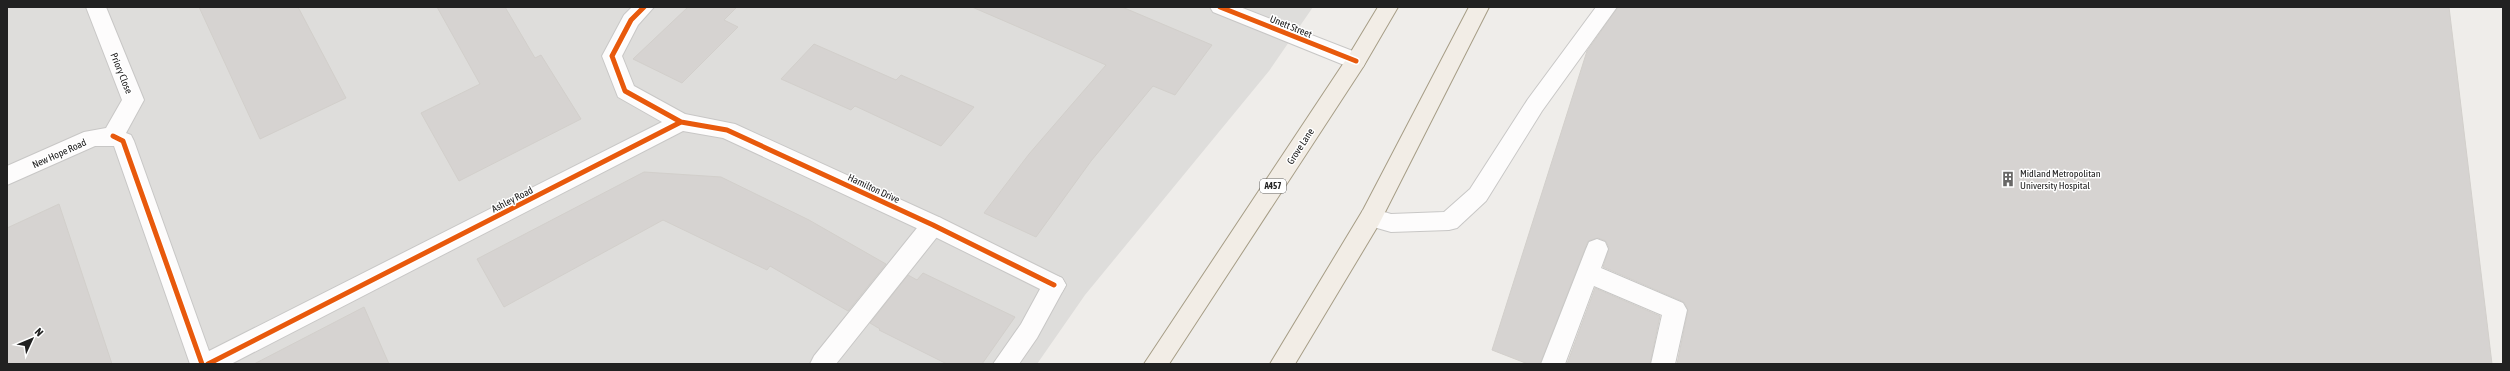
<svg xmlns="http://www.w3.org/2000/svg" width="2510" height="371" viewBox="0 0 2510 371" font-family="'Asap Condensed',sans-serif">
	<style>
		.residential { fill: #dedddb }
		.building { fill: #d6d3d1; stroke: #d2cfcb }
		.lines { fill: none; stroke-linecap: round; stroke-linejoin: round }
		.lane-casing { stroke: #c8c7c6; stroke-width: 2 }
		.street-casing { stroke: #c8c7c6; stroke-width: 2 }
		.primary-casing { stroke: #a69d86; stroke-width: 2 }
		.lane { fill: #fdfcfc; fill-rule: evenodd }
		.street { fill: #fdfcfc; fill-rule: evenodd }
		.primary { fill: #f2ede6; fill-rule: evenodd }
		.cycleway-casing { stroke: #fff; stroke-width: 8 }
		.cycleway { stroke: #e8590c; stroke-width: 5 }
		.labels { text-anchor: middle; stroke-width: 3; stroke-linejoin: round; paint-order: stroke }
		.shield { fill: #fff; stroke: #646464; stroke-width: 1 }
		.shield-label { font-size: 9px; font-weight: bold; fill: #212121 }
		.street-label { font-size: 10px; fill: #212121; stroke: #fff }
		.poi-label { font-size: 10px; fill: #212121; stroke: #fff; text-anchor: start }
	</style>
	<rect width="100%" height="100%" fill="#efedea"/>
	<!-- residential -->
	<path class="residential" d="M7,7h1306l-44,64 -184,224 -48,69h-1030z"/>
	<!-- building -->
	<path class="building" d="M199,7h99l48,91 -86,41z
		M437,7h68l30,51 6,-3 40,64 -122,62 -38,-68 59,-29z
		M688,7h49l-13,13 14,7 -56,56 -49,-24z
		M972,7h150l90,38 -37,50 -22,-9 -62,75 -55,76 -52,-24 45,-59 77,-89z
		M1618,7h831l43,357h-815l11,-54 -4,-8 -81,-35 6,-19 -3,-7 -8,-3 -10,3 -48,123h-12l-36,-14 95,-299z
		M814,44l82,36 5,-5 73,32 -33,39 -86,-40 -4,4 -70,-31z
		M644,172l77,5 88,43 77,44 -38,47 -78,-45 -3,4 -104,-50 -159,87 -27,-48z
		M59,204l53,160h-105v-136z
		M923,273l92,44 -33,47h-35l-68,-34 1,-1 -10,-6 38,-48 9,5z
		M1595,288l65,28 -10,48h-83z
		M364,307l25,57h-135z"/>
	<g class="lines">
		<!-- lane casing -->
		<g class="lane-casing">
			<path id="lane" d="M1596,7h21l-75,104 -56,90 -29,27 -8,2 -58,2 -28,-8 -3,-7 3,-7 8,-2 20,6 53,-2 26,-23 58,-90z
				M933,216l8,2 3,7 -3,7 -105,132h-26l4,-8 111,-138z
				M1597,239l8,3 3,7 -7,19 82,35 4,7 -12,54h-24l11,-49 -68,-29 -29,78h-24l45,-115 3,-7z
				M1054,275l8,3 4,7 -29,53 -18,26h-26l28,-40 25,-46z"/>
		</g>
		<!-- street casing -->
		<g class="street-casing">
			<path id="street" d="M86,7h20l38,93 -18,33 5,2 3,6 75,210 453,-229 -44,-25 -16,-41 22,-41 8,-8h22l-16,18 -16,31 12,30 51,28 50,10 206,94 121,60 4,7 -4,7 -8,3 -8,-3 -121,-60 -202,-94 -40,-7 -452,233h-41l-76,-218h-19l-88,39v-19l77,-34 22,-4 16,-28z
				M1210,7h30l123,48 3,6 -3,6 -7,2 -7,-2 -136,-55z"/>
		</g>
		<!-- primary casing -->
		<g class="primary-casing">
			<path id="primary" d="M1378,7h20l-35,60 -194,297h-25l205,-309z
				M1469,7h20l-110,217 -84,140h-25l93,-154z"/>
		</g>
		<!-- lane -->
		<use href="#lane" class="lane"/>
		<!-- street -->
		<use href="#street" class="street"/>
		<!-- primary -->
		<use href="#primary" class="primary"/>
		<!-- cycleway casing -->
		<g class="cycleway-casing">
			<path id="cycleway" d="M1220,7l136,54
				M681,122l46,8 206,95 121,60
				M113,136l10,5 79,223
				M208,364l473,-242 -56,-31 -13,-35 19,-36 13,-13"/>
		</g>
		<!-- cycleway -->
		<use href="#cycleway" class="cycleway"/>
	</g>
	<!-- icons -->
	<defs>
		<g id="building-bare" transform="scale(1.2)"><path d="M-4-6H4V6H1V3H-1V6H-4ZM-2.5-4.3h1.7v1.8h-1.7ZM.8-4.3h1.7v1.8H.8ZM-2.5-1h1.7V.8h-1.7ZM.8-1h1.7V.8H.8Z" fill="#696867" stroke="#fff" stroke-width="2.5" paint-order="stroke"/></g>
	</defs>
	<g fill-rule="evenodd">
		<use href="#building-bare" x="2008" y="179"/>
	</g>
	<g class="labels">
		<!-- shield labels -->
		<rect class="shield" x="1260" y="179" width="26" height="14" rx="3"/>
		<g class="shield-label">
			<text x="1273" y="189">A457</text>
		</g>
		<!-- street labels -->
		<g class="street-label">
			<text transform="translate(1291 26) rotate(22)" y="4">Unett Street</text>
			<text transform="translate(122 73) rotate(68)" y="4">Priory Close</text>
			<text transform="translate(1300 146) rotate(-57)" y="4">Grove Lane</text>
			<text transform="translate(59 153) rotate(-24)" y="4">New Hope Road</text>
			<text transform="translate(874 188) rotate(25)" y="4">Hamilton Drive</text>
			<text transform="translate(512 199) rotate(-27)" y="4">Ashley Road</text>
		</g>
		<!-- poi labels -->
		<g class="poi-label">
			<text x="2020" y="177">Midland Metropolitan<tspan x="2020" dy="12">University Hospital</tspan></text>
		</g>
	</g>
	<!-- border -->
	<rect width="2510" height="371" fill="none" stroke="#212121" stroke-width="16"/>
	<!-- north arrow -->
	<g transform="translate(32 339) rotate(46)" stroke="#ffffff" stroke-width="3" paint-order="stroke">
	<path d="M0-3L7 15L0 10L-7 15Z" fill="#212121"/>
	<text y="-6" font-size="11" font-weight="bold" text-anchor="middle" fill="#212121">N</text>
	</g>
</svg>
